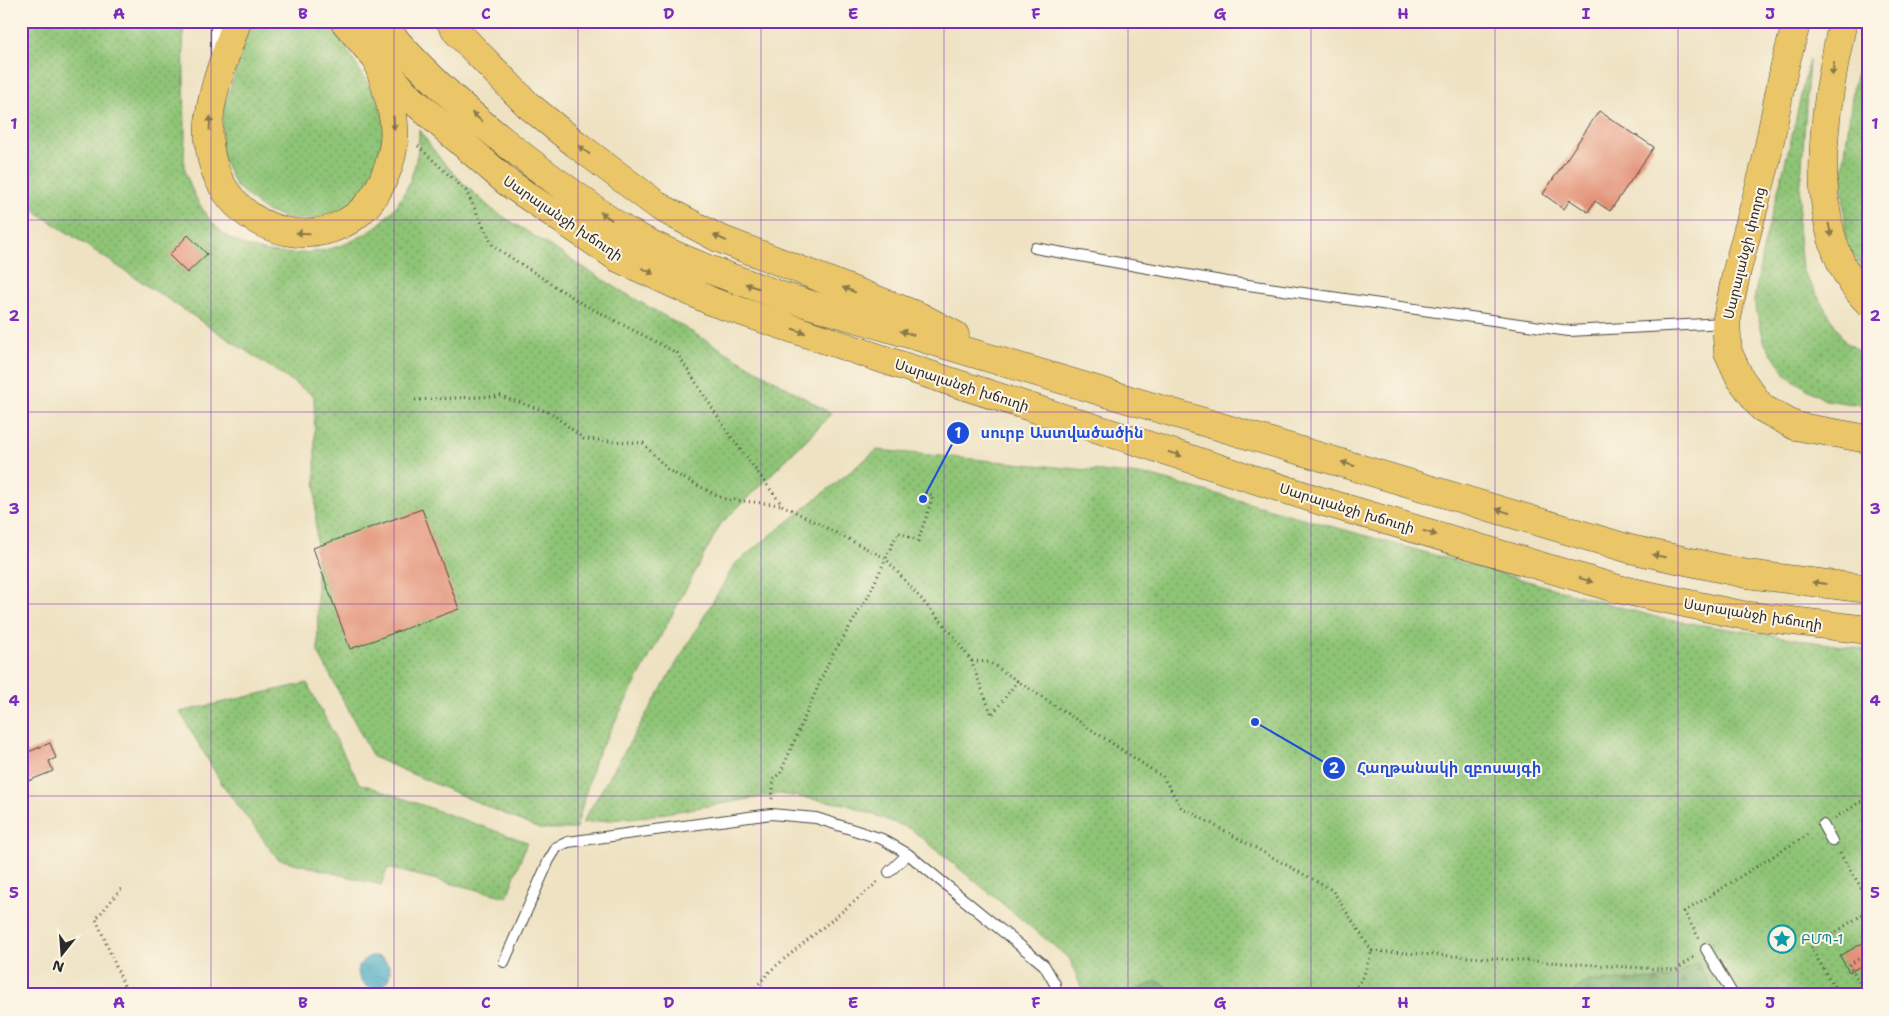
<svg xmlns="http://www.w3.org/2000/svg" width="1889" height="1016" viewBox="0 0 1889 1016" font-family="'Shantell Sans','Noto Sans Armenian',sans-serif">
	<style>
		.grass { fill: url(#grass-dots); stroke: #5c7850 }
		.forest { fill: url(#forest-firs); stroke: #4e6a49 }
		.water { fill: url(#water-ripples); stroke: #386a78 }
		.building { fill: #e39177 }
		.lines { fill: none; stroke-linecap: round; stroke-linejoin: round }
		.lane-casing { stroke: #484642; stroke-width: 12 }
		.primary-casing { stroke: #484642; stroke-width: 29 }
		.path { stroke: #484642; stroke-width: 3; stroke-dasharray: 1 4; stroke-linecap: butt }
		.lane { stroke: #fff; stroke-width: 10 }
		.primary { stroke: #eac669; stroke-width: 28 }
		.oneway { fill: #8a784a }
		.grid { fill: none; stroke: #7b2cbf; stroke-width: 1; stroke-opacity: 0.55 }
		.labels { text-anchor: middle; stroke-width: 4; stroke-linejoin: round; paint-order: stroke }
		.street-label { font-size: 14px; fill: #2b2b2b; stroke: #fcf5e5 }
		.culture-label { font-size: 14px; fill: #0d838f; stroke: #fcf5e5; text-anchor: start }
		.leader { fill: none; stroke: #1d4ed8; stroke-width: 2 }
		.callout-dot { fill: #1d4ed8; stroke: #fcf5e5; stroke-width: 2 }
		.mark-label { font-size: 15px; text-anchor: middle; font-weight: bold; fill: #fff }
		.callout-label { font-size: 15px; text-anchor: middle; font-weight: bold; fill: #1d4ed8; stroke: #fcf5e5; stroke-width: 4; stroke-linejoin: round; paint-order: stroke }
		.neatline { fill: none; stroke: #7b2cbf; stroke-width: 2 }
		.grid-label { font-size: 16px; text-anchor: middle; font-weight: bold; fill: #7b2cbf }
	</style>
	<defs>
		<pattern id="grass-dots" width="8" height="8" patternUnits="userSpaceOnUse" patternTransform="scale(1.25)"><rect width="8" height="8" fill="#8ec476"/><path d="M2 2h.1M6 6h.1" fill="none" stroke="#749f61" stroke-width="1.8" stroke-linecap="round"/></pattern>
		<pattern id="forest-firs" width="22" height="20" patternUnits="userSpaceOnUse" patternTransform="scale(1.25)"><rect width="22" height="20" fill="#72aa67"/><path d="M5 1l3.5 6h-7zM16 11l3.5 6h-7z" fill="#5e8b55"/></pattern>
		<pattern id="water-ripples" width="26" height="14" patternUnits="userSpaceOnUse" patternTransform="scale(1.25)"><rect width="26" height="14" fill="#44a8c4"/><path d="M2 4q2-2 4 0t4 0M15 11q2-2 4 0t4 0" fill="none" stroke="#39899f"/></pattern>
	</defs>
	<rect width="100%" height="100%" fill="#fcf5e5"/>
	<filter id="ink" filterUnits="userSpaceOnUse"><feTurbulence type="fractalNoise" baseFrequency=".02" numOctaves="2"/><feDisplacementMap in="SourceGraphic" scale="10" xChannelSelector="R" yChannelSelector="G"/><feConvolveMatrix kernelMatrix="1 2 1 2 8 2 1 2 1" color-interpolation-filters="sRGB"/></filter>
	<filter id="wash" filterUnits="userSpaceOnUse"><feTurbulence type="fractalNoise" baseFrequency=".0096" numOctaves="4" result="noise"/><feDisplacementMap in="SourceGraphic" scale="20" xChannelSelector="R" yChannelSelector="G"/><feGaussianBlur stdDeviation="1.12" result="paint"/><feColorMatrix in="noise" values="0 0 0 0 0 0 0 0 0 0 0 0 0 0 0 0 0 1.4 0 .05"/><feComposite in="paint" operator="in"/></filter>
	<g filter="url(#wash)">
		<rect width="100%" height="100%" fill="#eee2c2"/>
		<!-- grass -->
		<path class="grass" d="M21,21h162c1,38 1,76 2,114 0,12 -3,30 2,42 8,22 22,48 43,61 21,13 48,17 73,15 70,-5 116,-52 116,-123l19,26 25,27 30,27 125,79 214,125 -112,111 -125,234 -19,70h-37l-166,-72 -55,-105 -4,-256 -293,-194z
			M251,21h78l49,79 8,25 -16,61 -30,25 -25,8h-26l-25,-9 -29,-25 -15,-33 4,-45z
			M1868,25v251l-22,-32 -4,-67 11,-88z
			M1809,60l-11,165 4,45 43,72 23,15v49l-43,-6 -37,-23 -23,-33 -11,-43 8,-48 30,-117z
			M877,450l275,26 511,143 205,31v345h-784l-14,-36 -159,-130 -66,-25 -66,-10 -131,22 -66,7 153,-259z
			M307,683l52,100 168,59 -20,55 -119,-29 -7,17 -103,-26 -56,-75 -42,-72z"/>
		<!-- forest -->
		<path class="forest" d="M1697,962l18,33h-145l16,-14 84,-2z
			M1157,981l26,14h-59z"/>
		<!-- water -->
		<path class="water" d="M358 972a16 16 0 1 1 32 0a16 16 0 1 1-32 0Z"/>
		<g id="blocks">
			<!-- building -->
			<path class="building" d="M1599,111l55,36 -44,64 -15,-10 -7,11 -18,-12 -6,9 -21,-15z
				M188,235l19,19 -20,19 -18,-18z
				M422,509l37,100 -109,40 -37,-101z
				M50,743l6,15 -7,3 4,10 -32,13v-29z
				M1868,940v23l-19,9 -9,-16z"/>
		</g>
	</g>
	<g filter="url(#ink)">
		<use href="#blocks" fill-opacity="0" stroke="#484642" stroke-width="1"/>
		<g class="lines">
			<!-- lane casing -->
			<g class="lane-casing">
				<path id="lane" d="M216,55v-34
					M1035,248l192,34 342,49 156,-8
					M1823,825l9,16
					M889,872l19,-18
					M1706,949l27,46
					M504,962l45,-102 8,-13 11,-5 203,-28 45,4 66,21 26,15 136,111 11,19 2,11"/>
			</g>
			<!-- primary casing -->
			<g class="primary-casing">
				<path id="primary" d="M237,21c-13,41 -34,86 -27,129 13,89 133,118 173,30 8,-17 13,-36 11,-55 -1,-19 -8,-37 -14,-55
					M344,21l63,74 100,87 111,76 95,44 199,67 409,132 297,88 124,26 126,15
					M379,21c54,66 127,125 196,174 17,12 34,26 53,37 51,28 103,46 157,65l845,252 117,25 121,15
					M450,21l7,11 71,73 48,39 84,63 58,31 203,79 34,18
					M1797,21l-13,48 -19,97 -28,104 -11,53 2,29 12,26 22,30 33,18 73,13
					M1843,21c-18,85 -43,213 25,281"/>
			</g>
			<!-- path -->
			<path class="path" d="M418,146l48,45 27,55 88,57 96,50 52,81 53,71 103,53 68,77 18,26 21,54 26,-35
				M415,400l85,-4 51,17 33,26 59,4 25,27 56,29 58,6
				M972,661l17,1 174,115 18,30 151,83 40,61
				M772,799l2,-22 6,-3 50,-115 38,-62 30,-65 20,9 15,-45 -4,-3 -3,1
				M1835,818l33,-21
				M1840,853l28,46
				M121,889l-25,30 32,76
				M1699,938l-15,-26 126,-79
				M1372,951l304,19 18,-13
				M749,995l22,-25 107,-88
				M1352,995l11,-18 9,-26
				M1839,995l-28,-47 57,-37
				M1867,995l-18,-30 19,-12"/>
			<!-- lane -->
			<use href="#lane" class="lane"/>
			<!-- primary -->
			<use href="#primary" class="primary"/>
		</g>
		<!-- one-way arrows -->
		<defs><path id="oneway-solid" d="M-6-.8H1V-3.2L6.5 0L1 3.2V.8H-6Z" transform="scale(1.25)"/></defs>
		<g class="oneway">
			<use href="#oneway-solid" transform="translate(1833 69) rotate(99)"/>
			<use href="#oneway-solid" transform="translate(477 117) rotate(-139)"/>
			<use href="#oneway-solid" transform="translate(210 123) rotate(-86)"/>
			<use href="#oneway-solid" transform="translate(394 123) rotate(86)"/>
			<use href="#oneway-solid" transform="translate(584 150) rotate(-143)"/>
			<use href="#oneway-solid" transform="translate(606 216) rotate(-145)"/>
			<use href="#oneway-solid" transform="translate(1830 230) rotate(77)"/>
			<use href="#oneway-solid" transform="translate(303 233) rotate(-178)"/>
			<use href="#oneway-solid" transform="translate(720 238) rotate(-155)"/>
			<use href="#oneway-solid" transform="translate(648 271) rotate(25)"/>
			<use href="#oneway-solid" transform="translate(752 286) rotate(-161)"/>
			<use href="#oneway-solid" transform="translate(849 290) rotate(-159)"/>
			<use href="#oneway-solid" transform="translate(799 331) rotate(19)"/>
			<use href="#oneway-solid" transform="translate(907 333) rotate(-164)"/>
			<use href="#oneway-solid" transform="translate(1175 454) rotate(18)"/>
			<use href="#oneway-solid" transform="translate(1348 464) rotate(-163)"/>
			<use href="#oneway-solid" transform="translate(1503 511) rotate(-163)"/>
			<use href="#oneway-solid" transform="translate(1430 533) rotate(17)"/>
			<use href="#oneway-solid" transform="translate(1659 556) rotate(-168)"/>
			<use href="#oneway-solid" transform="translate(1586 580) rotate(17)"/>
			<use href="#oneway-solid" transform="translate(1819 583) rotate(-173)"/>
		</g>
	</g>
	<!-- grid -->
	<path class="grid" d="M211,21v974M394,21v974M578,21v974M761,21v974M944,21v974M1128,21v974M1311,21v974M1495,21v974M1678,21v974M21,220h1847M21,412h1847M21,604h1847M21,796h1847"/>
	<!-- icons -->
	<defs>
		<g id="sight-ring" transform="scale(1.4375)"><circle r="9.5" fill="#fcf5e5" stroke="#0f9aa8" stroke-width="1.5"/><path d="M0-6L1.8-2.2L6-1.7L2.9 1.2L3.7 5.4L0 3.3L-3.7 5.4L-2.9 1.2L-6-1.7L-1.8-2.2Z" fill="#0f9aa8"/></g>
	</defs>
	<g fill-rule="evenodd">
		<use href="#sight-ring" x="1782" y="939"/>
	</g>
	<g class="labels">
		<!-- street labels -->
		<g class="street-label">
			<text transform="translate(563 218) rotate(34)" y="5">Սարալանջի խճուղի</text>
			<text transform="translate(1744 253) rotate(-76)" y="5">Սարալանջի փողոց</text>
			<text transform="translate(962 385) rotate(18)" y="5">Սարալանջի խճուղի</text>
			<text transform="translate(1347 508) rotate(17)" y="5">Սարալանջի խճուղի</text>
			<text transform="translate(1753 614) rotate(9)" y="5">Սարալանջի խճուղի</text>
		</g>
		<!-- culture labels -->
		<g class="culture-label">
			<text x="1801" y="944">ԲՄՊ-1</text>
		</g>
	</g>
	<!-- callouts -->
	<path class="leader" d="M923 499L958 433M1255 722L1334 768"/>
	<g class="callout-dot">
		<circle cx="923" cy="499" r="5"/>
		<circle cx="1255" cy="722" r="5"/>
		<circle cx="958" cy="433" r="12"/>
		<circle cx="1334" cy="768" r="12"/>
	</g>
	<g class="mark-label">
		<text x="958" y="438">1</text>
		<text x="1334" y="773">2</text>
	</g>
	<g class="callout-label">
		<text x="1062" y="438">սուրբ Աստվածածին</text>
		<text x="1449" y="773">Հաղթանակի զբոսայգի</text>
	</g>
	<!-- margin -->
	<rect width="1889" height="1016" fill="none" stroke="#fcf5e5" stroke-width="55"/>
	<!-- north arrow -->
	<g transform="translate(62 954) rotate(197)" stroke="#fcf5e5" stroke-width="4" paint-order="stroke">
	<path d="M0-4L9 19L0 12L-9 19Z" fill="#2b2b2b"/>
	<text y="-8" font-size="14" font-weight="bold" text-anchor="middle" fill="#2b2b2b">N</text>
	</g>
	<rect x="28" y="28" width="1834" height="960" class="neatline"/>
	<g class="grid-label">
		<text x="119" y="19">A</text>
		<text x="303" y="19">B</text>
		<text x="486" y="19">C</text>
		<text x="669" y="19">D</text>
		<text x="853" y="19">E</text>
		<text x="1036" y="19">F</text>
		<text x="1220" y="19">G</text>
		<text x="1403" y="19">H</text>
		<text x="1586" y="19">I</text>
		<text x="1770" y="19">J</text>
		<text x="14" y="129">1</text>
		<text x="1875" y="129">1</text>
		<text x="14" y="321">2</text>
		<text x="1875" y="321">2</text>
		<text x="14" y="514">3</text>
		<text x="1875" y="514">3</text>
		<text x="14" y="706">4</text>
		<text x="1875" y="706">4</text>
		<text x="14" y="898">5</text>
		<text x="1875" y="898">5</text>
		<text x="119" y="1008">A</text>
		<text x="303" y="1008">B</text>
		<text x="486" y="1008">C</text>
		<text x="669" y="1008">D</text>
		<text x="853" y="1008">E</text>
		<text x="1036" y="1008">F</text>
		<text x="1220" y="1008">G</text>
		<text x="1403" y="1008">H</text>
		<text x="1586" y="1008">I</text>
		<text x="1770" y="1008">J</text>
	</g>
</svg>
